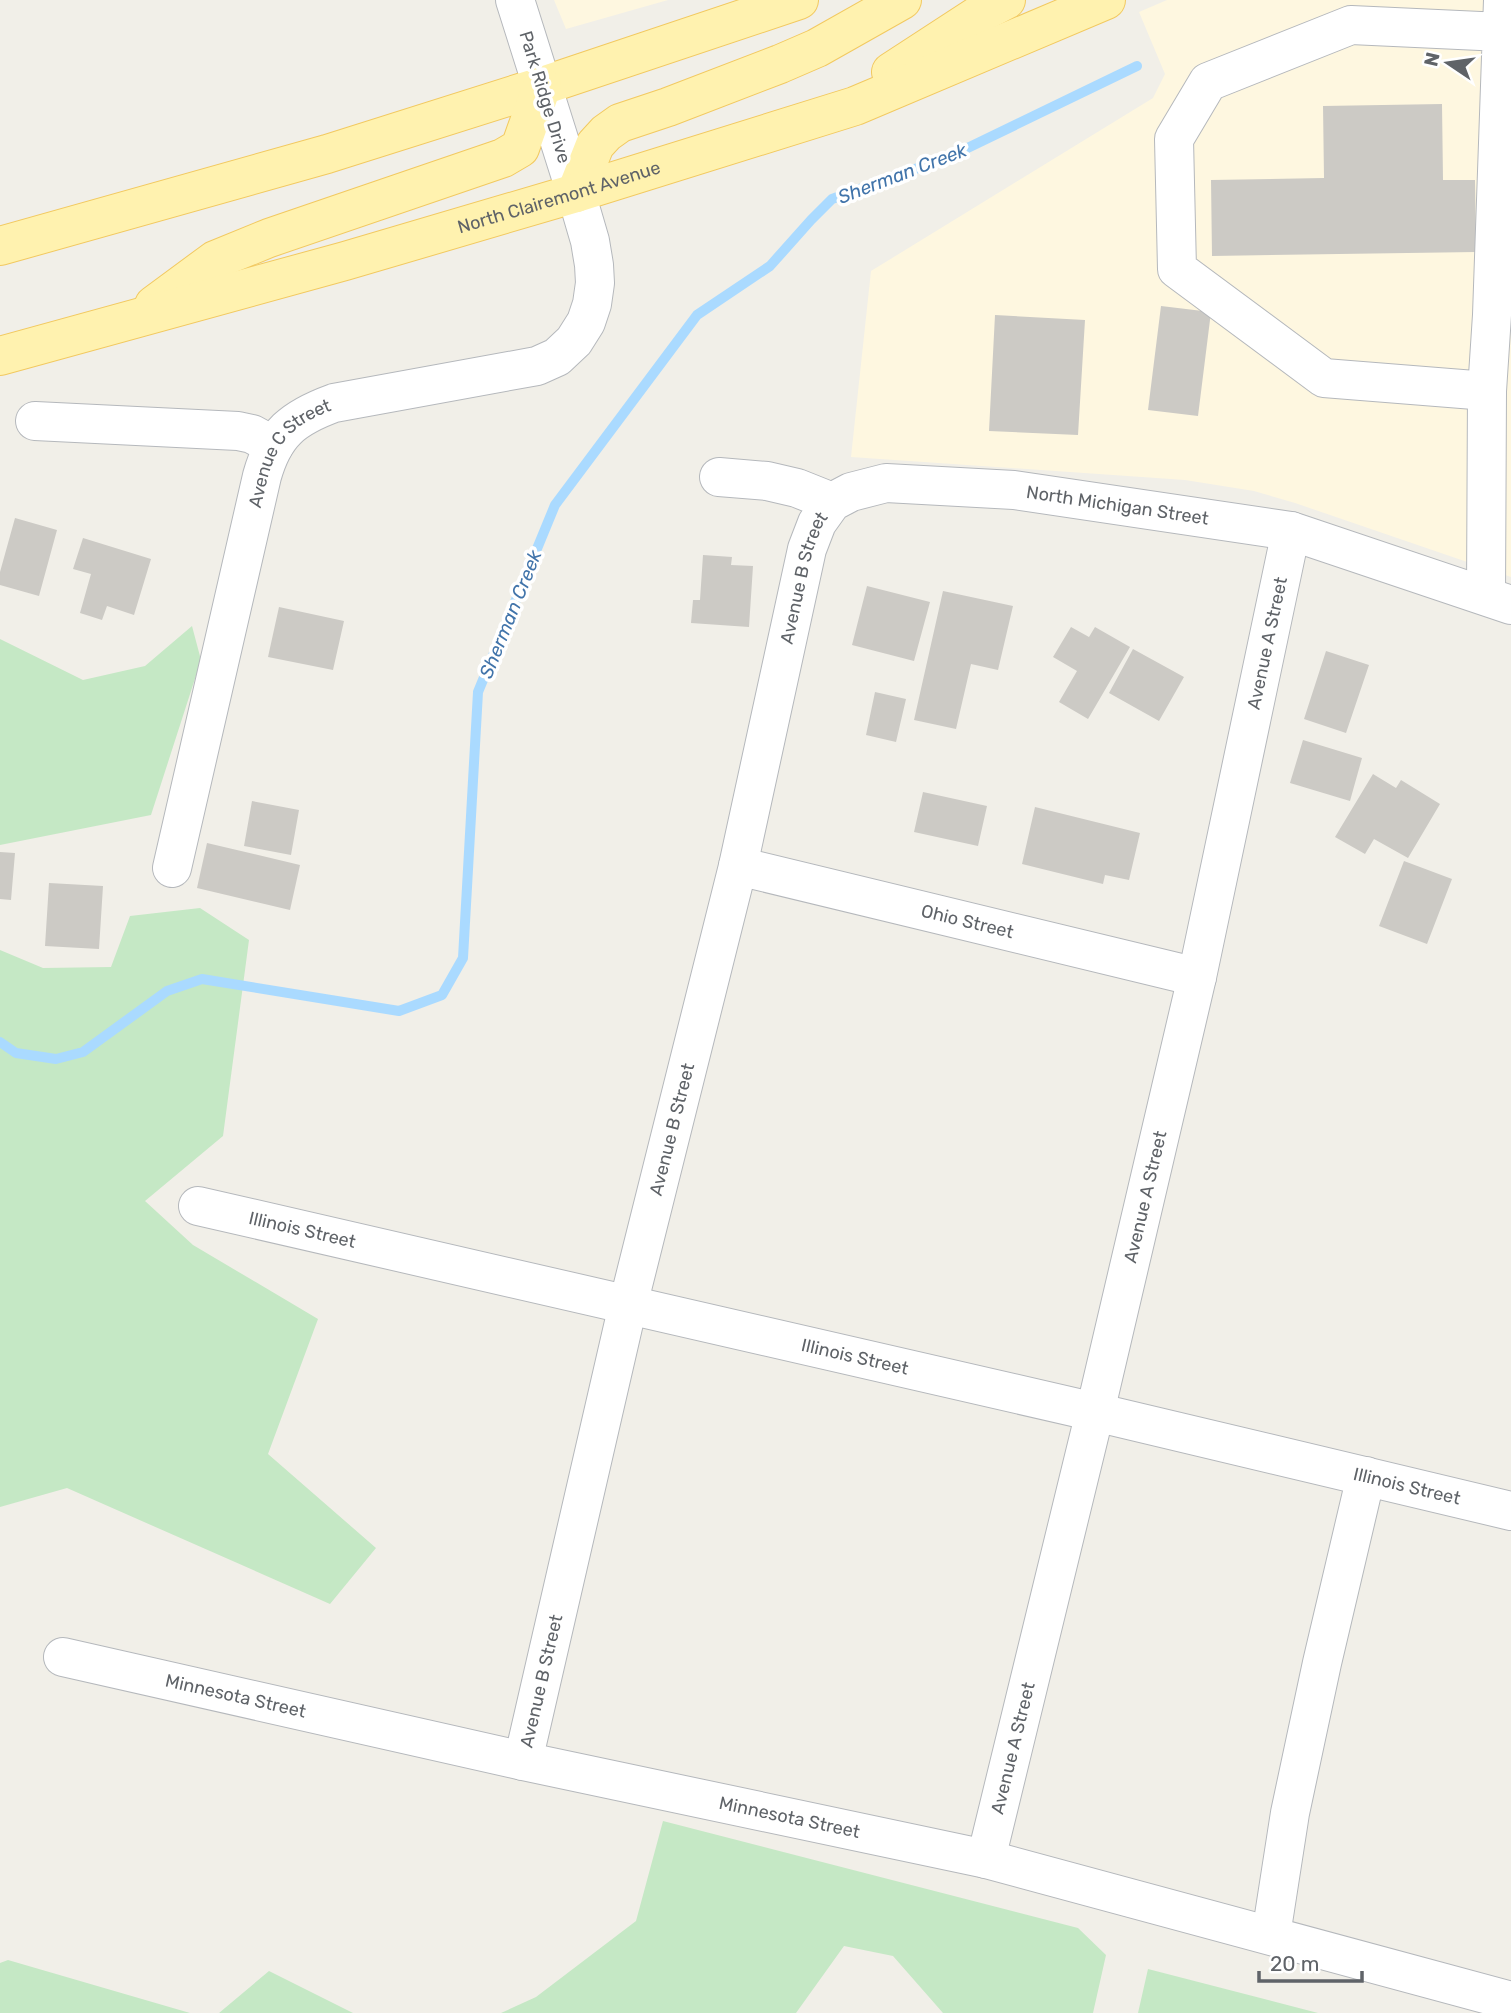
<svg xmlns="http://www.w3.org/2000/svg" width="1511" height="2013" viewBox="0 0 1511 2013" font-family="Rubik,sans-serif">
	<style>
		.commercial { fill: #fef7e0 }
		.green { fill: #c5e8c5 }
		.lines { fill: none; stroke-linecap: round; stroke-linejoin: round }
		.stream { stroke: #aadaff; stroke-width: 10 }
		.building { fill: #cccac5 }
		.minor-casing { stroke: #b5b8bc; stroke-width: 40 }
		.major-casing { stroke: #f2c960; stroke-width: 40 }
		.minor { stroke: #fff; stroke-width: 38 }
		.major { stroke: #fff2af; stroke-width: 38 }
		.labels { text-anchor: middle; stroke-width: 7; stroke-linejoin: round; paint-order: stroke }
		.street-label { font-size: 18px; fill: #5f6368; stroke: #fff }
		.water-label { font-size: 19px; font-style: italic; fill: #4174aa; stroke: #fff }
	</style>
	<rect width="100%" height="100%" fill="#f1efe8"/>
	<!-- commercial -->
	<path class="commercial" d="M554,0h114l-102,29z
		M1167,0h344v577l-216,-74 -41,-12 -69,-11 -334,-23 20,-186 282,-173 12,-24 -26,-62z"/>
	<!-- green -->
	<path class="green" d="M192,626l9,34 -50,155 -151,30v-206l83,41 62,-14z
		M200,908l49,32 -26,196 -78,65 48,44 125,74 -50,135 108,94 -46,56 -263,-116 -67,19v-557l43,18 68,-1 19,-51z
		M663,1821l415,107 28,27 -13,58h-150l-50,-57 -49,-10 -48,67h-295l35,-16 100,-76z
		M8,1960l182,53h-190v-50z
		M1148,1969l170,44h-180z
		M269,1971l84,42h-134z"/>
	<g class="lines">
		<!-- stream -->
		<path class="stream" d="M0,1042l16,11 40,6 27,-7 84,-61 35,-12 197,32 43,-16 21,-37 15,-266 77,-187 142,-190 73,-49 41,-46 21,-21 119,-43 186,-90"/>
	</g>
	<!-- building -->
	<path class="building" d="M1442,104l1,76h32l1,72 -264,4 -1,-76 113,-2 -1,-72z
		M1161,306l50,6 -13,104 -50,-6z
		M995,315l90,5 -7,115 -89,-4z
		M15,518l42,12 -18,66 -39,-11v-13z
		M83,538l68,21 -17,56 -27,-9 -5,14 -22,-7 11,-39 -18,-5z
		M703,555l29,2 -1,8 22,1 -4,61 -58,-4 2,-23h7z
		M867,586l63,16 -16,59 -62,-16z
		M943,591l70,15 -15,64 -27,-6 -15,65 -42,-9z
		M279,607l65,14 -11,49 -65,-13z
		M1071,627l18,10 6,-10 35,20 -42,72 -29,-17 18,-31 -24,-14z
		M1133,649l51,28 -25,44 -50,-28z
		M1326,651l43,14 -23,68 -42,-14z
		M875,692l31,7 -10,43 -30,-7z
		M1303,740l59,18 -12,43 -60,-18z
		M1373,774l23,14 5,-8 39,24 -32,54 -34,-19 -9,15 -30,-17z
		M923,792l64,14 -9,40 -64,-14z
		M252,801l47,9 -8,45 -47,-9z
		M1035,807l105,26 -11,47 -24,-5 -2,9 -81,-20z
		M207,843l93,22 -10,45 -93,-22z
		M0,852l15,1 -4,47 -11,-1z
		M1404,861l48,18 -25,65 -48,-18z
		M49,883l54,3 -4,63 -54,-3z"/>
	<g class="lines">
		<!-- minor casing -->
		<g class="minor-casing">
			<g id="minor">
				<path d="M1502,32l-151,-7 -143,57 -34,57 3,130 147,109 163,13 5,-76 11,-315"/>
				<path d="M35,421l203,10 14,3 22,12"/>
				<path d="M719,477l48,4 30,7 35,14"/>
				<path d="M1486,596l1,-205"/>
				<path id="s1" d="M738,866l459,111"/>
				<path id="s2" d="M172,868l90,-392c12,-43 31,-58 72,-73l203,-37 20,-9 17,-16 12,-19 6,-18 3,-21 -1,-18 -4,-24 -14,-48 -61,-193"/>
				<path id="s3" d="M198,1206l897,206 416,99"/>
				<path id="s4" d="M63,1657l460,104 463,98 525,142"/>
				<path id="s5" d="M523,1761l105,-456 110,-439 69,-317 10,-26 15,-21 19,-10 35,-9 128,7 277,41 220,74"/>
				<path id="s6" d="M986,1859l109,-447 102,-435 94,-446"/>
				<path d="M1271,1935l19,-122 32,-150 44,-187"/>
			</g>
		</g>
		<!-- major casing -->
		<g class="major-casing">
			<g id="major">
				<path d="M891,72l92,-60 23,-12"/>
				<path d="M576,193l19,-48 11,-12 14,-10 48,-16 112,-43 37,-16 85,-48"/>
				<path d="M0,246l327,-92 215,-68 257,-86"/>
				<path d="M154,305l61,-45 54,-22 234,-80 17,-10 22,-62"/>
				<path id="s7" d="M0,356l345,-95 231,-68 279,-87 251,-106"/>
			</g>
		</g>
		<!-- minor -->
		<use href="#minor" class="minor"/>
		<!-- major -->
		<use href="#major" class="major"/>
	</g>
	<g class="labels">
		<!-- street labels -->
		<g class="street-label">
			<text transform="translate(545 97) rotate(73)" y="6">Park Ridge Drive</text>
			<text dy="6" stroke="none"><textPath href="#s7" startOffset="581">North Clairemont Avenue</textPath></text>
			<text dy="6" stroke="none"><textPath href="#s2" startOffset="438">Avenue C Street</textPath></text>
			<text dy="6" stroke="none"><textPath href="#s5" startOffset="1589">North Michigan Street</textPath></text>
			<text dy="6" stroke="none"><textPath href="#s5" startOffset="1216">Avenue B Street</textPath></text>
			<text dy="6" stroke="none"><textPath href="#s6" startOffset="1248">Avenue A Street</textPath></text>
			<text dy="6" stroke="none"><textPath href="#s1" startOffset="236">Ohio Street</textPath></text>
			<text dy="6" stroke="none"><textPath href="#s5" startOffset="649">Avenue B Street</textPath></text>
			<text dy="6" stroke="none"><textPath href="#s6" startOffset="681">Avenue A Street</textPath></text>
			<text dy="6" stroke="none"><textPath href="#s3" startOffset="107">Illinois Street</textPath></text>
			<text dy="6" stroke="none"><textPath href="#s3" startOffset="674">Illinois Street</textPath></text>
			<text dy="6" stroke="none"><textPath href="#s3" startOffset="1241">Illinois Street</textPath></text>
			<text dy="6" stroke="none"><textPath href="#s5" startOffset="82">Avenue B Street</textPath></text>
			<text dy="6" stroke="none"><textPath href="#s4" startOffset="177">Minnesota Street</textPath></text>
			<text dy="6" stroke="none"><textPath href="#s6" startOffset="114">Avenue A Street</textPath></text>
			<text dy="6" stroke="none"><textPath href="#s4" startOffset="744">Minnesota Street</textPath></text>
		</g>
		<!-- water labels -->
		<g class="water-label">
			<text transform="translate(902 173) rotate(-21)" y="7">Sherman Creek</text>
			<text transform="translate(510 614) rotate(-68)" y="7">Sherman Creek</text>
		</g>
	</g>
	<!-- north arrow -->
	<g transform="translate(1448 63) rotate(283)" stroke="#ffffff" stroke-width="5" paint-order="stroke">
	<path d="M0-5L12 26L0 18L-12 26Z" fill="#5f6368"/>
	<text y="-10" font-size="19" font-weight="bold" text-anchor="middle" fill="#5f6368">N</text>
	</g>
	<!-- scale -->
	<path d="M1259 1971v10h103v-10" fill="none" stroke="#5f6368" stroke-width="3.5"/>
	<text x="1270" y="1971" font-size="21" fill="#5f6368" stroke="#ffffff" stroke-width="5" paint-order="stroke">20 m</text>
</svg>
